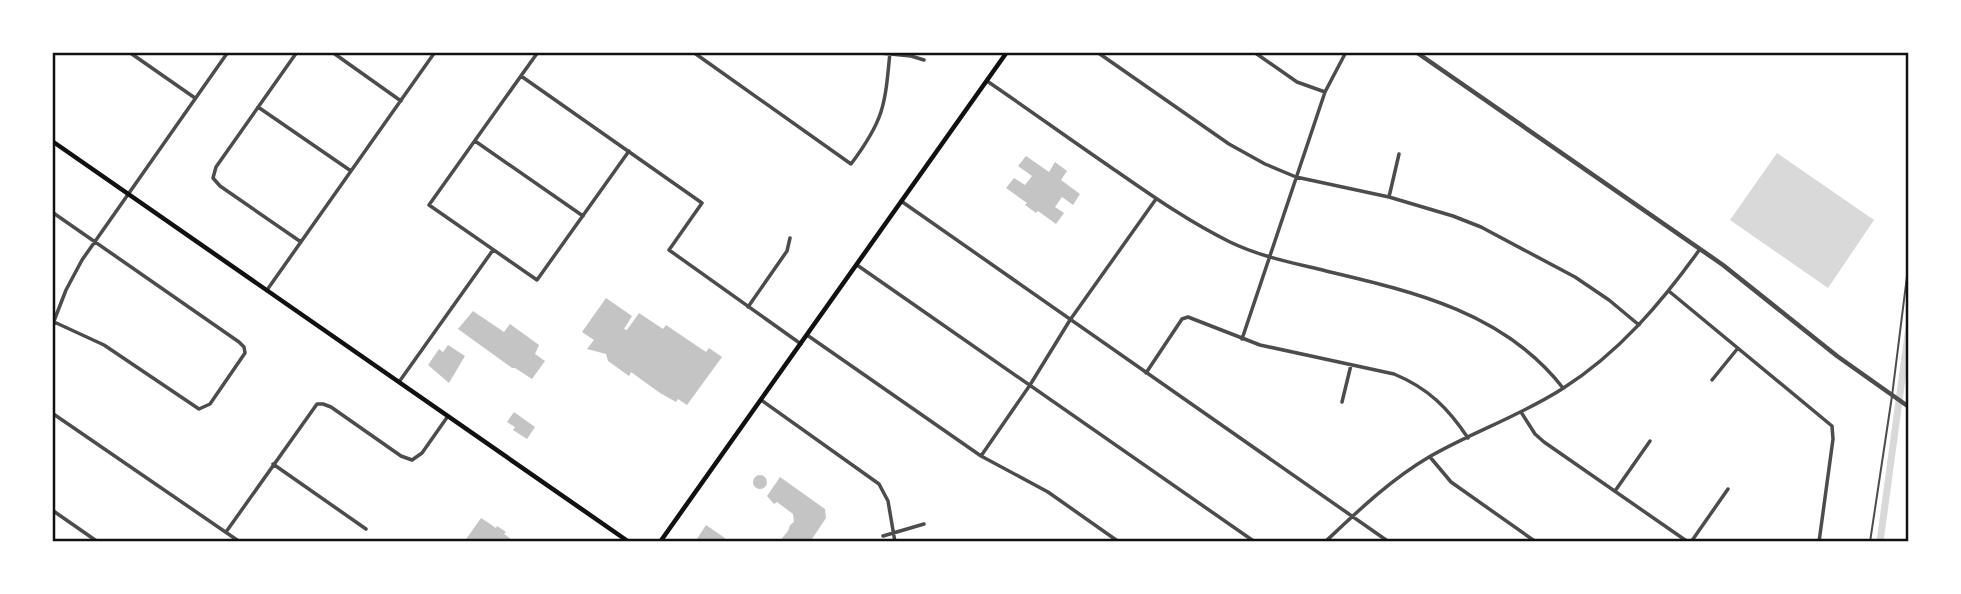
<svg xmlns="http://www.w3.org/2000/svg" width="1961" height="594" viewBox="0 0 1961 594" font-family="Figtree,sans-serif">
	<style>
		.water { fill: #d9d9d9 }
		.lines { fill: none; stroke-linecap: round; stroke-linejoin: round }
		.canal { stroke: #d9d9d9; stroke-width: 7 }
		.building { fill: #c4c4c4 }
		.service { stroke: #4c4c4c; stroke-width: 2 }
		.minor { stroke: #4c4c4c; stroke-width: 3.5 }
		.tertiary { stroke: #4c4c4c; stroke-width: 4.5 }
		.secondary { stroke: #111; stroke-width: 4.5 }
		.neatline { fill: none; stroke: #111; stroke-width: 2.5 }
	</style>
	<rect width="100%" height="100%" fill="#fff"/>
	<!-- water -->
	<path class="water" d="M1777,153l97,67 -46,68 -98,-68z"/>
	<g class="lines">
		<!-- canal -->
		<path class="canal" d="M1880,542l29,-215"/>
	</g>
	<!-- building -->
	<path class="building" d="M1026,156l23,16 6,-10 12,9 -6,9 19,14 -7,11 -11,-8 -7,10 9,6 -8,11 -18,-13 -2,2 -11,-8 2,-2 -21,-15 8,-10 11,7 7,-9 -14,-10z
		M606,298l26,18 -8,13 3,1 12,-17 24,16 3,-4 40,27 3,-4 13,9 -35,48 -9,-6 -2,3 -16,-9 -29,-21 -2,4 -21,-15 -2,-7 -19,-5 7,-9 -12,-8z
		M473,311l31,21 6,-8 29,21 -4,9 10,7 -13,18 -17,-11h-3l-54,-39z
		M448,345l17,11 -16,27 -21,-18 11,-16 4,3z
		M514,412l21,15 -8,12 -14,-9 2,-3 -8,-5z
		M753 482a7 7 0 1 1 14 0a7 7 0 1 1-14 0Z
		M780,477l45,32 1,9 -16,24h-31l9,-11 2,-6 4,-3 -1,-8 -16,-12 -3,2 -7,-8z
		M481,518l15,10 1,-2 9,6 -2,2 11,8h-51z
		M706,525l19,13 -3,4h-27z"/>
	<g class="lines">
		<!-- service -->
		<path class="service" d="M1870,542l22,-146 17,-136"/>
		<!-- minor -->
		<path class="minor" d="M129,52l66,46
			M297,52l-81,115 -3,11 7,8 81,56
			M332,52l69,49
			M538,52l-109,153 108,75 92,-129
			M693,52l158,112c33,-44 34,-58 39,-112
			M870,52l41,4 13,4
			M1097,52l132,92 36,20 31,13 93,20 64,19 28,11 94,50 34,23 30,25
			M1254,52l43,30 28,10
			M521,76l181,127 -33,47 132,94
			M987,81c41,28 81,57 122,85 39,27 78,55 121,76 31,15 64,21 96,29 89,21 179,42 237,117
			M258,107l93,64
			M475,141l108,75
			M1389,197l10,-43
			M901,201l488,341
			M52,212l187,130 5,5 1,6 -35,51 -11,5 -95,-64 -52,-24
			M857,265l398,277
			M267,290l168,-238
			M1670,292l162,134 1,13 -14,103
			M748,307l39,-56 3,-13
			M52,326l14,-36 16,-30 146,-208
			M807,335l174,121 67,36 71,50
			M1242,339l83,-247 21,-40
			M1146,373l36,-54 6,-2 72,28 134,29c34,14 54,34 74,64
			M1712,380l26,-32
			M399,382l94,-132
			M761,400l118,84 9,17 7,41
			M1342,402l9,-37
			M1521,412l14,22 9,8 144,100
			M52,413l188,129
			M981,456l49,-71 40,-65 86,-121
			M1430,457l21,25 85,60
			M273,464l93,65
			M1615,491l35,-50
			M52,510l46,32
			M226,532l91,-128h6l8,3 70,49 11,4 10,-7 26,-37
			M883,536l41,-12
			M1325,542c33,-31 65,-62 104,-85 43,-25 91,-41 133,-68 57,-36 100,-87 138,-140
			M1691,542l37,-53"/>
		<!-- tertiary -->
		<path class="tertiary" d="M1416,52l307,213 114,91 72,51"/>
		<!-- secondary -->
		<path class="secondary" d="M52,141l577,401
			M660,542l347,-490"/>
	</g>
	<!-- border -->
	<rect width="1961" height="594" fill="none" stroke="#ffffff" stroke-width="108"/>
	<rect x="54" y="54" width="1853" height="486" class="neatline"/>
</svg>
